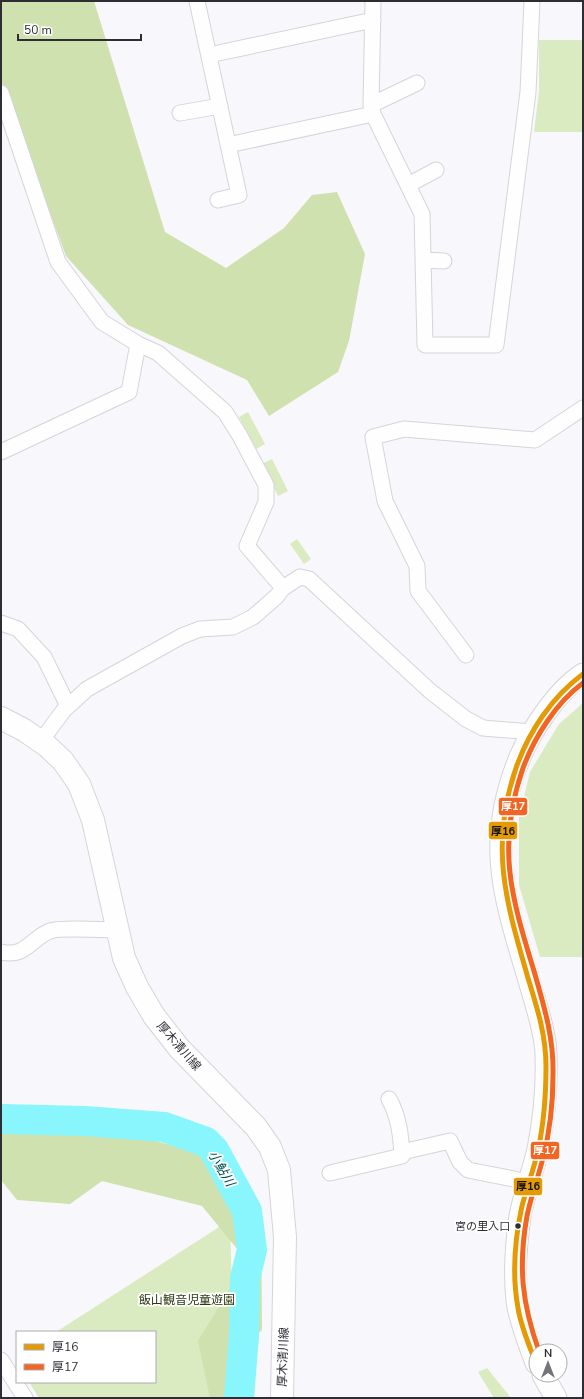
<svg xmlns="http://www.w3.org/2000/svg" width="584" height="1399" viewBox="0 0 584 1399" font-family="'Nunito Sans','Noto Sans JP',sans-serif">
	<style>
		.green { fill: #daeac1 }
		.forest { fill: #cfe1ae }
		.lines { fill: none; stroke-linecap: round; stroke-linejoin: round }
		.river { stroke: #89f5fd; stroke-width: 30 }
		.street-casing { stroke: #d5d4d9; stroke-width: 17 }
		.secondary-casing { stroke: #d5d4d9; stroke-width: 23 }
		.primary-casing { stroke: #d5d4d9; stroke-width: 24 }
		.street { stroke: #fefefe; stroke-width: 15 }
		.secondary { stroke: #fefefe; stroke-width: 21 }
		.primary { stroke: #fefefe; stroke-width: 22 }
		.bus-1-casing { stroke: #fff; stroke-width: 8 }
		.bus-2-casing { stroke: #fff; stroke-width: 8 }
		.bus-1 { stroke: #e39a05; stroke-width: 5 }
		.bus-2 { stroke: #f26522; stroke-width: 5 }
		.bus-dot { fill: #2e2d34; stroke: #fff; stroke-width: 1.5 }
		.labels { text-anchor: middle; stroke-width: 3.5; stroke-linejoin: round; paint-order: stroke }
		.bus-label { font-size: 11px; fill: #2e2d34; stroke: #fff; text-anchor: end }
		.street-label { font-size: 12px; fill: #2e2d34; stroke: #fff }
		.park-label { font-size: 12px; fill: #2b3810; stroke: #fff }
		.water-label { font-size: 13px; font-style: italic; fill: #014b4f; stroke: #fff }
		.line-badge { stroke: #fff; stroke-width: 1.5 }
		.badge-label { font-size: 11px; text-anchor: middle; font-weight: bold; fill: #fff }
		.pale-badge-label { font-size: 11px; text-anchor: middle; font-weight: bold; fill: #111 }
	</style>
	<rect width="100%" height="100%" fill="#f8f7fb"/>
	<!-- green -->
	<path class="green" d="M539,40h44v92h-49l5,-41z
		M248,412l17,32 -9,5 -17,-32z
		M272,459l16,32 -10,5 -16,-32z
		M297,539l14,20 -7,5 -14,-20z
		M583,703v254h-43l-21,-72v-67l11,-46 29,-48z
		M230,1220l5,178h-196l-10,-16h126v-50h-99z
		M487,1368l24,30h-17l-16,-26z"/>
	<!-- forest -->
	<path class="forest" d="M1,1h93l71,231 61,36 58,-40 28,-33 25,-3 28,62 -16,87 -11,31 -69,44 -22,-36 -119,-55 -62,-69 -65,-176z
		M1,1118l92,5 143,41 25,43 1,123 -30,28 1,40h-23l-12,-57 49,-80 -45,-55 -100,-25 -32,23 -53,-4 -16,-20z"/>
	<g class="lines">
		<!-- river -->
		<path class="river" d="M1,1119l84,2 79,6 42,15 8,8 33,61 5,39 -7,28 -1,58 -5,62"/>
		<!-- street casing -->
		<g class="street-casing">
			<path id="street" d="M197,1l42,194 -21,5
				M373,1l-2,104 2,9 49,100 3,131h71l32,-253 4,-91
				M209,55l164,-35
				M1,93l57,169 44,60 36,22 20,9 67,59 15,24 26,49v17l-19,44 36,42
				M371,105l46,-22
				M180,113l40,-7
				M228,145l145,-31
				M408,185l28,-15
				M423,260l21,1
				M1,452l128,-60 9,-48
				M1,623l17,6 26,28 24,49
				M466,655l-48,-64 -1,-25 -32,-65 -12,-64 31,-8 131,11 48,-32
				M41,741l23,-31 23,-21 95,-53 18,-7 33,-2 20,-10 24,-21 6,-8 17,-11 9,2 121,112 36,28 17,9 48,4
				M1,952c25,6 30,-14 49,-21 10,-4 54,-1 67,-1
				M402,1152l48,-11 10,21 8,8 61,12
				M330,1173l72,-17c-1,-20 -3,-39 -13,-57
				M1,1360l24,38"/>
		</g>
		<!-- secondary casing -->
		<g class="secondary-casing">
			<path id="secondary" d="M536,1363c-6,-17 -18,-46 -19,-63 -3,-27 -1,-56 3,-84 4,-22 13,-44 18,-67 6,-30 9,-63 8,-94 0,-20 -10,-51 -16,-71 -25,-85 -46,-140 -10,-227 12,-28 37,-66 63,-83
				M543,1375l13,23"/>
		</g>
		<!-- primary casing -->
		<g class="primary-casing">
			<path id="primary" d="M1,718l23,12 23,16 16,15 16,23 14,36 31,138 13,29 17,29 25,32 77,79 14,20 9,23 6,67 -3,161"/>
		</g>
		<!-- street -->
		<use href="#street" class="street"/>
		<!-- secondary -->
		<use href="#secondary" class="secondary"/>
		<!-- primary -->
		<use href="#primary" class="primary"/>
		<!-- bus-1 casing -->
		<g class="bus-1-casing">
			<path id="bus-1" d="M536,1363c-7,-18 -15,-36 -18,-55 -6,-33 -3,-70 4,-102 5,-19 12,-37 16,-56 6,-27 8,-56 8,-84 0,-31 -9,-59 -18,-88 -22,-76 -39,-132 -12,-210 13,-37 36,-71 67,-94"/>
		</g>
		<!-- bus-2 casing -->
		<g class="bus-2-casing">
			<path id="bus-2" d="M539,1351c-17,-47 -21,-85 -12,-135 4,-20 11,-38 16,-58 7,-27 10,-55 10,-83 1,-37 -9,-69 -19,-104 -23,-75 -38,-125 -11,-203 12,-32 33,-65 60,-85"/>
		</g>
		<!-- bus-1 -->
		<use href="#bus-1" class="bus-1"/>
		<!-- bus-2 -->
		<use href="#bus-2" class="bus-2"/>
	</g>
	<!-- markers -->
	<circle class="bus-dot" cx="518" cy="1226" r="3.5"/>
	<g class="labels">
		<!-- bus labels -->
		<g class="bus-label">
			<text x="510" y="1230">宮の里入口</text>
		</g>
		<!-- street labels -->
		<g class="street-label">
			<text transform="translate(179 1046) rotate(49)" y="4">厚木清川線</text>
			<text transform="translate(283 1357) rotate(-88)" y="4">厚木清川線</text>
		</g>
		<!-- park labels -->
		<g class="park-label">
			<text x="187" y="1304">飯山観音児童遊園</text>
		</g>
		<!-- water labels -->
		<g class="water-label">
			<text transform="translate(222 1168) rotate(59)" y="5">小鮎川</text>
		</g>
	</g>
	<g class="line-badge">
		<rect x="498" y="797" width="30" height="19" rx="4" fill="#f26522"/>
		<rect x="488" y="821" width="30" height="19" rx="4" fill="#e39a05"/>
		<rect x="530" y="1141" width="30" height="19" rx="4" fill="#f26522"/>
		<rect x="513" y="1177" width="30" height="19" rx="4" fill="#e39a05"/>
	</g>
	<g class="badge-label">
		<text x="513" y="810">厚17</text>
		<text x="545" y="1154">厚17</text>
	</g>
	<g class="pale-badge-label">
		<text x="503" y="835">厚16</text>
		<text x="528" y="1190">厚16</text>
	</g>
	<!-- border -->
	<rect width="584" height="1399" fill="none" stroke="#2e2d34" stroke-width="4"/>
	<!-- legend -->
	<rect x="16" y="1331" width="140" height="52" fill="#ffffff" stroke="#ababae"/>
	<rect x="24" y="1344" width="20" height="6" fill="#e39a05" stroke="#ababae"/>
	<text x="52" y="1351" font-size="12" fill="#2e2d34">厚16</text>
	<rect x="24" y="1364" width="20" height="6" fill="#f26522" stroke="#ababae"/>
	<text x="52" y="1371" font-size="12" fill="#2e2d34">厚17</text>
	<!-- north arrow -->
	<g transform="translate(548 1363)"><circle r="19" fill="#ffffff" stroke="#ababae"/>
	<path d="M0-3L7 15L0 10L-7 15Z" fill="#75747a"/>
	<text y="-6" font-size="11" font-weight="bold" text-anchor="middle" fill="#2e2d34">N</text>
	</g>
	<!-- scale -->
	<path d="M18 34v6h123v-6" fill="none" stroke="#2e2d34" stroke-width="2"/>
	<text x="24" y="34" font-size="12" fill="#2e2d34" stroke="#ffffff" stroke-width="3" paint-order="stroke">50 m</text>
</svg>
